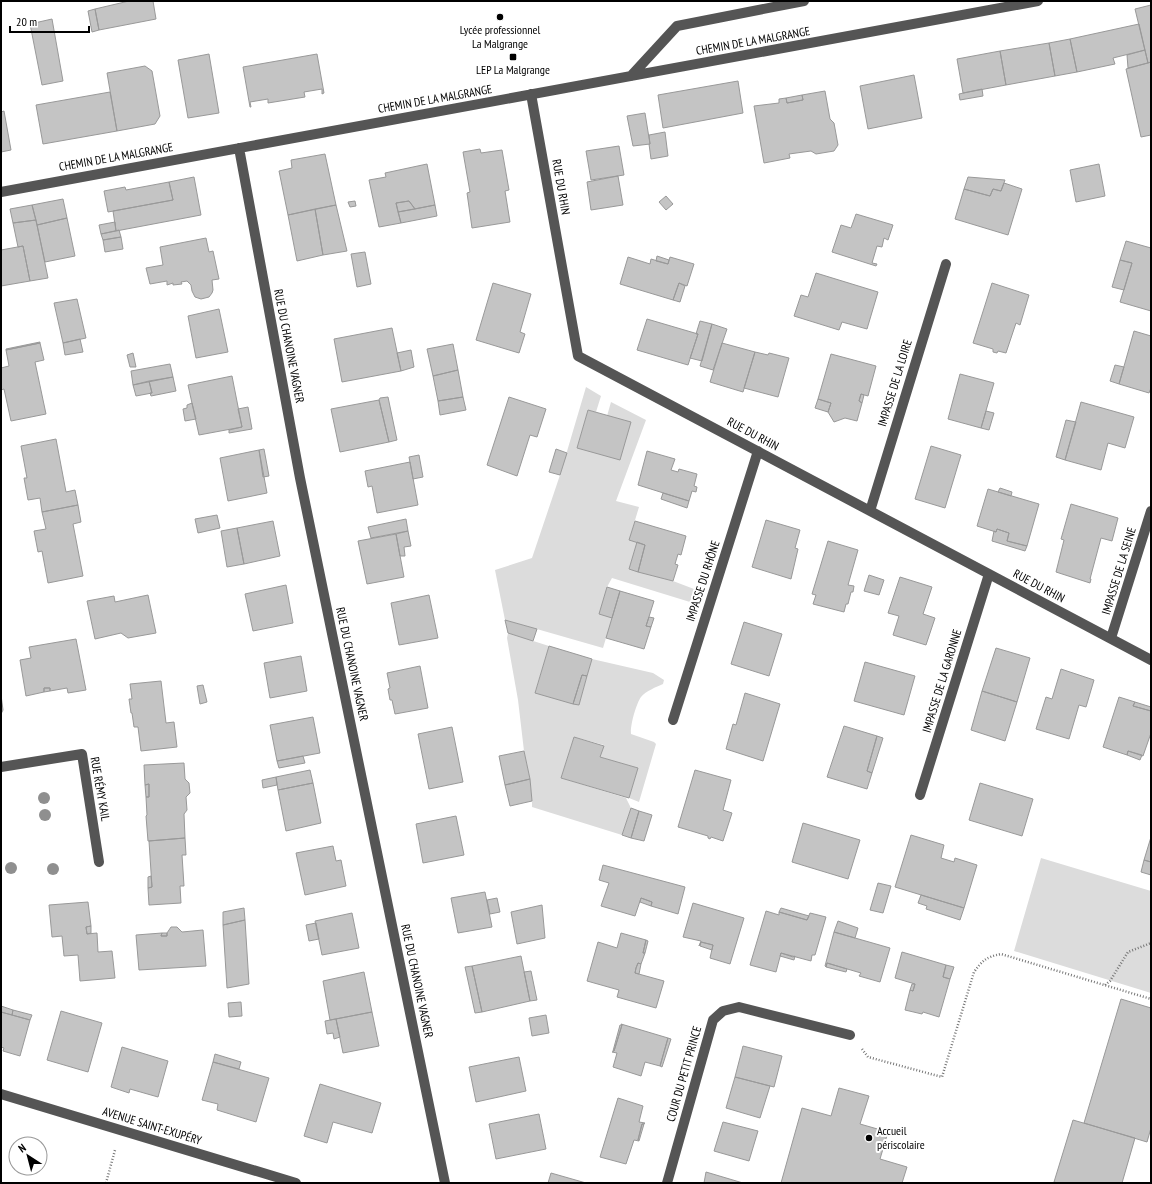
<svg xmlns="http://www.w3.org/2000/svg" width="1152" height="1184" viewBox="0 0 1152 1184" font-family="'PT Sans Narrow',sans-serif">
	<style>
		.green { fill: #dcdcdc }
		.building { fill: #c4c4c4; stroke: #999 }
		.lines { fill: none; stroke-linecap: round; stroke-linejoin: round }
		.path { stroke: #777; stroke-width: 2.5; stroke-dasharray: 1 2; stroke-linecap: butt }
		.minor { stroke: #555; stroke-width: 10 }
		.tree { fill: #8f8f8f }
		.poi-dot { fill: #000; stroke: #fff; stroke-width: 1.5 }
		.labels { text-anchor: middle; stroke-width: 4; stroke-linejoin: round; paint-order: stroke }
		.poi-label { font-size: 12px; fill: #000; stroke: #fff }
		.street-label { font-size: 12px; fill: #000; stroke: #fff }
	</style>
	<rect width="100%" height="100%" fill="#fff"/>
	<!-- green -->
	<path class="green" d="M586,387l15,9 -5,16 -8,-2 -11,38 30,-32 4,-14 35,18 -30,81 23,6 -10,33 8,2 -8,27 44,12 21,8 -4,13 -78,-24 -5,9 5,31 -9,30 -98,-28 -10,-50 37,-12 28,-83z
		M508,633l41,13 -14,46 44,13 13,-46 61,14 11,7 -1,4c-7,3 -17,7 -22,13 -5,7 -11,29 -10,37l23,8 2,2 -17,58 -10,-4 9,-30 -38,-11 4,-12 -30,-8 -13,41 65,20 5,10 -9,27 -90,-28v-6l-2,-22 -6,-28 -6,-51 -11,-62z
		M1041,858l110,33v102l-137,-42z"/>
	<!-- building -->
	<path class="building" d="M129,1h24l3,18 -57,11 -4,-21z
		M1151,5v57l-3,1 -13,-54z
		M95,9l4,21 -7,2 -4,-21z
		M52,19l11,62 -21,4 -12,-61z
		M1139,24l6,26 -32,8 2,6 -38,8 -7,-33z
		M1070,39l7,33 -22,4 -6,-33z
		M1049,43l6,33 -49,9 -6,-34z
		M1145,50l3,13 -20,5 -1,-13z
		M1000,51l6,34 -43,8 -6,-34z
		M209,54l10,59 -31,5 -10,-58z
		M317,54l7,39 -2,1v-5l-18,3 1,5 -37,6v-4l-18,3 1,5h-1l-7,-40z
		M1151,62v73l-10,2 -15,-68z
		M145,66l7,5 8,45 -5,8 -38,7 -10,-58z
		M914,75l8,43 -54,11 -8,-43z
		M738,81l5,32 -80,15 -5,-33z
		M982,89l1,7 -23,4 -1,-6z
		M825,91l5,28 4,4 4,22 -4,6 -18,3 -5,-3 -22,3 1,4 -26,5 -10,-57 25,-3v-4l7,-1 1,5 16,-3 -1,-5z
		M110,92l7,39 -74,13 -7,-39z
		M802,95l1,5 -16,3 -1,-5z
		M4,111l7,39 -10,2v-40z
		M645,113l5,31 -17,2 -6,-30z
		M665,132l3,24 -17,3 -2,-15h1l-1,-9z
		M619,146l5,29 -33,5 -5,-29z
		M480,149l1,4 21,-3 7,40 -4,1 5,31 -38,6 -5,-35 3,-1 -7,-40z
		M325,154l11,51 -48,10 -9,-44 13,-3 -1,-8z
		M427,164l8,41 -20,4 -6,-8 -13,2 5,20 -22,4 -10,-47 17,-3 -1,-4z
		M1099,164l6,32 -29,6 -6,-32z
		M618,176l5,29 -32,5 -4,-28z
		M194,177l7,38 -85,16 -3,-20 60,-11 -4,-18z
		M968,177l37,3 -4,11 -8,-2 -3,7 -26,-7z
		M169,182l4,18 -65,12 -4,-21 21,-4 1,3z
		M1004,183l18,6 -14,46 -53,-16 9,-30 26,7 3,-7 8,2z
		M666,196l7,8 -7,6 -7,-8z
		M63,199l4,19 -30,7 -5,-20z
		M355,201l1,5 -6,1 -2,-5z
		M409,201l6,8 -17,3 -2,-9z
		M32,205l4,15 -23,3 -3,-14z
		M336,205l11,46 -24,4 -8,-46z
		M435,205l2,11 -36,7 -3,-11z
		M315,209l8,46 -26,6 -9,-46z
		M856,214l37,11 -5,15 -4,-2 -2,9 -5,-1 -5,17 5,1 -1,2 -44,-14 9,-27 10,3z
		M67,218l8,38 -30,6 -8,-37z
		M36,220l12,58 -18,3 -7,-35 -5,1 -5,-24z
		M115,222l1,9 -15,3 -2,-9z
		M119,230l2,7 -18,3 -2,-6z
		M121,237l2,12 -18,3 -2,-12z
		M206,238l3,14 4,-1 6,28 -7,1 1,10 -1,3 -3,4 -8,2 -6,-2 -3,-6 -1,-6 -4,-4 -6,1 1,2 -9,1v-2l-6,2v-4l-17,3 -4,-16 17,-3 -3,-18z
		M1126,241l25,7v63l-31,-9 12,-39 -12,-3z
		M23,246l7,35 -29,5v-36z
		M365,252l6,32 -14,3 -6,-33z
		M657,256l12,4 -1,4 -12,-3z
		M628,257l22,7 1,-5 17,5 2,-7 24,7 -7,22 -8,-3 -6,17 -53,-16z
		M1120,260l12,3 -8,27 -12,-3z
		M816,273l62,19 -11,37 -25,-7 -3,8 -45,-14 7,-21 7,2z
		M493,283l38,11 -11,38 5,2 -6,19 -43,-13z
		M679,283l6,3 -5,16 -7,-2z
		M992,283l37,12 -9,30 -4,-2 -10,30 -8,-2 -1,2 -4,-1v-3l-20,-6z
		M77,299l9,39 -23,5 -9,-40z
		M219,309l9,43 -32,6 -8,-42z
		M647,319l51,15 -10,31 -51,-15z
		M700,321l12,3 -10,37 -12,-3 8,-24h-2z
		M712,324l15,5 -14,41 -13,-4z
		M392,328l9,43 -59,11 -8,-43z
		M1134,331l17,5v52l-2,5 -30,-9z
		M80,339l3,13 -18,3 -2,-12z
		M40,342v1l-34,7v-1z
		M40,343l4,17 -9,2 11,52 -35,7 -7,-32 -3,1v-22l8,-2 -3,-16z
		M722,343l33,9 -12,40 -33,-10z
		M453,344l5,26 -25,6 -6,-27z
		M411,350l3,17 -13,4 -4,-18z
		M755,352l13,3 1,-2 20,5 -11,39 -34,-9z
		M133,353l3,14h-6l-3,-12z
		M831,354l45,12 -8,30 -7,-2 -2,7 3,2 -5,18 -12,-3 -11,4 -6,-10 3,-9 -13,-4z
		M170,364l3,13 -40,8 -2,-14z
		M1115,365l9,2 -5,17 -9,-3z
		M458,370l5,27 -25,4 -5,-25z
		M960,374l34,9 -13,45 -33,-9z
		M232,376l10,51 -43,8 -11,-50z
		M173,377l3,14 -25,5 -1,-3h2l-3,-12z
		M149,381l3,12 -16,3 -3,-11z
		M861,394l3,1 -2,8 -3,-2z
		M388,397l9,43 -8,2 -10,-42 1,-2z
		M463,397l3,13 -26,5 -2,-14z
		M509,397l37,12 -9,28 -7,-2 -13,41 -30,-11z
		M818,399l13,4 -3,9 -13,-4z
		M379,400l10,42 -49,10 -9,-43z
		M1081,402l53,15 -9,31 -17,-5 -7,27 -36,-10z
		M192,403l4,16 -11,2 -2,-12 4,-1v-3z
		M248,407l4,22 -23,4v-3l13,-3 -4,-18z
		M588,410l43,12 -11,38 -43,-12z
		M986,411l8,2 -5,17 -8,-2z
		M1066,420l10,2 -11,38 -9,-3z
		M56,439l10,53 9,-2 3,15 -36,7 -2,-14 -12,2 -4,-22h3l-6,-32z
		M931,446l30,9 -16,53 -30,-9z
		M264,449l5,27 -6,1 -4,-27z
		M556,449l11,4 -7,22 -11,-3z
		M259,450l8,43 -39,8 -8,-43z
		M647,451l28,8 -4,11 7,2 1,-3 18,5 -3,12 3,1 -1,5 -4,-1 -3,10 -51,-16z
		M419,455l4,22 -10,2 -4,-22z
		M410,462l8,43 -41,8 -5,-27 -4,1 -3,-16z
		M1000,488l12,4 -1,4 -13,-4z
		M988,489l51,15 -12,42 -20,-5 2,-8 -12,-4 -1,3 -19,-6z
		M663,493l26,8 -2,7 -26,-9z
		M1071,504l47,14 -6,23 -11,-3 -11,41h1l-1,4 -34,-11 8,-32 -3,-1z
		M78,505l3,17 -8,2 10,52 -35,7 -6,-32 -4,1 -4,-21 12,-2 -4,-17z
		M217,515l3,13 -22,5 -3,-14z
		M406,519l2,12 -37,7 -3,-11z
		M766,520l34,10 -5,18 3,1 -7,30 -39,-12z
		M273,521l7,35 -36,8 -7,-36z
		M635,521l51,15 -5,19 -3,-1 -3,10 3,1 -5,16 -35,-9 7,-27 -16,-5z
		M237,528l7,36 -17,3 -6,-36z
		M997,529l12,4 -2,8 20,5 -2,5 -33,-10 2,-10 2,1z
		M408,531l3,15 -7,1 1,9h-5l-4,-22z
		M396,534l8,43 -37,7 -9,-43z
		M828,541l30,9 -10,35 6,1 -1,6h-2l-3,12h-2l-2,8 -31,-8 3,-9 -4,-1z
		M637,542l8,3 -7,27 -9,-3z
		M869,575l15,5 -5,15 -15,-4z
		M900,577l32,10 -9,27 12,4 -9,27 -33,-10 6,-19 -11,-3z
		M286,585l7,38 -40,8 -8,-37z
		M607,587l13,4 -8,27 -13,-4z
		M620,591l34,10 -8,25 5,1 -7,22 -38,-11z
		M148,595l8,38 -28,5 -7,-5 -26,6 -8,-38 27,-5 1,6z
		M429,595l9,43 -39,7 -8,-42z
		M649,617l5,1 -3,9 -5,-1z
		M505,620l32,9 -4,12 -25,-8z
		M744,622l38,12 -13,42 -38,-12z
		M76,639l10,51 -18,3 -1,-5 -17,3v-3h-6v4l-18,4 -6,-36 11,-2 -2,-11z
		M549,646l43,13 -5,17 -5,-1 -9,29 -38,-11z
		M996,648l34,10 -13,44 -35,-11z
		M301,656l6,35 -37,7 -6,-35z
		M865,662l50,14 -11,39 -50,-14z
		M420,666l8,42 -33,6 -3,-14h-2l-2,-11 2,-1 -3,-15z
		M1061,669l33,11 -8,27 -7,-2 -10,34 -33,-10 10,-32 6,2z
		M582,675l5,1 -8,29 -6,-1z
		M161,681l5,42 8,-1 3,25 -36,4 -3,-24h-4l-2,-14h-1l-2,-14h3l-2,-15z
		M203,685l4,17 -7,2 -3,-18z
		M44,688h6v3l-6,1z
		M982,691l35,11 -12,39 -34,-11z
		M745,693l35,11 -17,57 -37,-12 7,-25 3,1z
		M1,695l2,15 -2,4z
		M1119,697l16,5 -2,4 18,5v22l-8,23 -15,-5 -1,4 -24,-8z
		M1135,702l16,5v4l-18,-5z
		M313,717l7,36 -43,8 -7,-36z
		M844,726l33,10 -10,35 5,2 -5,16 -40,-12z
		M452,727l11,55 -34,7 -11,-55z
		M877,736l6,2 -11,35 -5,-2z
		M574,737l30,9 -4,11 38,11 -9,30 -68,-20z
		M524,751l6,28 -25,6 -6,-29z
		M1128,751l14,4 -2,5 -13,-5z
		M303,756l2,7 -26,5 -2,-7z
		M184,763l1,16 4,4 1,10 -4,4 1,13 -3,4 1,24 -37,3 -2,-25 1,-1 -1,-18h3v-13l-4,1 -1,-20z
		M310,770l3,13 -35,7 -2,-13z
		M695,770l36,10 -8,30 9,3 -9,28 -12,-4 -1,2 -2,-1v-2l-30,-9z
		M276,777l1,8 -14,3 -1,-8z
		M530,779l2,22 -22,5 -5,-21z
		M313,783l8,40 -35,8 -8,-41z
		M980,783l53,16 -11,37 -53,-16z
		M149,784v13h-3l-1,-12z
		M631,808l8,3 -8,27 -9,-3z
		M639,811l13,4 -8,26 -13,-3z
		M456,816l8,39 -41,8 -7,-39z
		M803,823l57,17 -12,39 -56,-17z
		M911,835l33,10 -3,13 13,4 1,-4 22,7 -13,43 -69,-21z
		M1151,837v25l-7,-2z
		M185,838l1,17h-4l2,31h-4l1,17 -32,2 -1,-17 4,-1 -3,-46z
		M333,846l3,15 5,-1 5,26 -41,9 -9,-42z
		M1144,860l7,2v13l-10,-3z
		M603,865l82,22 -7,27 -27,-8 1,-4 -11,-4 -6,18 -34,-10 8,-23 -10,-3z
		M151,876l1,11 -4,1v-11z
		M878,883l13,3 -8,27 -13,-3z
		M485,892l7,35 -34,6 -7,-35z
		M921,895l43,13 -4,12 -34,-11 1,-3 -9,-3z
		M497,898l3,14 -10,2 -3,-14z
		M641,898l11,4 -1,4 -11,-4z
		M88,902l3,24 -5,1 1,7 10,-1 1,19 14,-1 3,27 -35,3 -2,-26 -14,1 -2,-20 -10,1 -3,-32z
		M693,903l51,15 -14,46 -20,-6 3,-13 -12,-3 -2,4 2,-5 -18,-4z
		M542,905l3,33 -28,6 -6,-32z
		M244,908l1,12 -22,5v-13z
		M781,908l28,8 -2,4 -28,-8z
		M766,911l13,4v-3l28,8 3,-7 16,4 -11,38h-3l-1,6 -30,-8 -5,19 -26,-7z
		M352,913l7,35 -37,7 -7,-34z
		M245,920l4,64 -22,4 -4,-63z
		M838,921l20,7 -3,10 -21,-6z
		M316,923l3,16 -10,2 -3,-16z
		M91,926v7l-4,1 -1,-7z
		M171,927h6l5,5 21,-2 3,36 -67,4 -3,-35 26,-2 -1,3h6v-3z
		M834,932l56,16 -10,34 -21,-6 2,-3 -34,-10 -1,4 -1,-1z
		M162,933h5v3h-6z
		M621,933l25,7 -3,13h2l-4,11 -3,-1 -2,5 -1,5 29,8 -8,27 -39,-11 2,-7 -32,-9 11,-39 19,6z
		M646,940l2,1 -3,12h-2z
		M701,942l12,3 -1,5 -12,-4z
		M902,952l44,13 -3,12 7,2 -11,38 -16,-5 -1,2 -17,-4 5,-20 3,1 2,-7 -20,-6z
		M781,953l12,4 2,-1 -1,4 -14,-4z
		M521,956l9,45 -48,11 -10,-46z
		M638,963l3,1 -2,10 -4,-1 1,-5z
		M827,963l20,6 -1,3 -20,-5z
		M946,965l8,2 -4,12 -7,-2z
		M472,966l10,46 -7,1 -10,-46z
		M531,971l6,29 -7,1 -6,-29z
		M364,972l8,40 -42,8 -7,-39z
		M912,984h3l-2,7 -3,-1z
		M1121,999l30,9v120l-4,14 -63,-19z
		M241,1002l1,14 -13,1 -1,-14z
		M1,1006l12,4 -1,5 -11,-3z
		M13,1010l19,5 -2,5 -18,-5z
		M61,1011l41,12 -14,49 -41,-12z
		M1,1012l29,8 -10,36 -17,-5 1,-3 -3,-1z
		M372,1012l7,34 -36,7 -7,-34z
		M546,1015l3,18 -17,3 -3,-18z
		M336,1019l4,18 -6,2 -1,-6 -6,1 -2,-13z
		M621,1024l47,14 -8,28 -15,-4 -4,14 -28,-9 4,-14 -5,-1 2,-1 8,-26z
		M620,1025h2l-8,26h-1z
		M668,1038l3,1 -9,28 -2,-1z
		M743,1046l39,10 -8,31 -39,-10z
		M122,1047l46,14 -10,36 -28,-8 -1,4 -18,-6z
		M215,1054l26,8 -2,7 -26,-7z
		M519,1057l7,34 -50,11 -7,-35z
		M213,1062l56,16 -13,44 -39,-12 1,-6 -16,-4z
		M735,1077l35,9 -10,32 -34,-10z
		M320,1084l61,19 -9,30 -39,-11 -6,21 -23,-7z
		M839,1088l30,8 -9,28 28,8 -8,27 27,8 -5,16h-121l21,-75 29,8z
		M618,1098l25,8 -4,16 6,1 -1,1h-2l-4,16 1,1 -5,-1 -8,24 -26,-7z
		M539,1114l7,35 -50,10 -7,-35z
		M1073,1120l62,18 -13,45h-64l-4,-1z
		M723,1122l35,9 -9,30 -35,-10z
		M642,1124h2l-5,17 -1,-1z
		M706,1172l37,11h-39z
		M551,1173l35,10h-38z"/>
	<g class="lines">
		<!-- path -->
		<path class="path" d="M1105,985l5,-4 18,-29 23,-9
			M862,1049l6,8 74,20 32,-105c9,-12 12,-15 27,-18l150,45
			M106,1183l9,-33"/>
		<!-- minor -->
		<path class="minor" d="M631,76l46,-50 127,-25
			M531,94l47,262 573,304
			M239,148l61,330 145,705
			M1,192l1037,-191
			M870,511l76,-247
			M1111,638l40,-127
			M673,720l85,-269
			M1,767l81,-13 17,108
			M920,795l69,-221
			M1,1094l295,89
			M667,1183l46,-163 10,-9 16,-4 111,28"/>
	</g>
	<!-- trees -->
	<g class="tree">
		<circle cx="44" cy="798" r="6"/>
		<circle cx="45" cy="815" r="6"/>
		<circle cx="11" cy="868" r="6"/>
		<circle cx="53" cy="869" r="6"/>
	</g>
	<!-- markers -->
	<g class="poi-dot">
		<circle cx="500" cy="17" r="4"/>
		<rect x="509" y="53" width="8" height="8" rx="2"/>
		<circle cx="869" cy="1138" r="4"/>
	</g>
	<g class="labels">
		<!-- poi labels -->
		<g class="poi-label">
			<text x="500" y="34">Lycée professionnel<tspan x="500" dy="14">La Malgrange</tspan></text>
			<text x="513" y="74">LEP La Malgrange</text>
			<text x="877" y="1135" text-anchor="start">Accueil<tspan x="877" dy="14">périscolaire</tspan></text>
		</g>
		<!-- street labels -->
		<g class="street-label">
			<text transform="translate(753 41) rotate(-10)" y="4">CHEMIN DE LA MALGRANGE</text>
			<text transform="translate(435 99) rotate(-10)" y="4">CHEMIN DE LA MALGRANGE</text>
			<text transform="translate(116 157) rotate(-10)" y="4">CHEMIN DE LA MALGRANGE</text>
			<text transform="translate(561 187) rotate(80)" y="4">RUE DU RHIN</text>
			<text transform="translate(289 346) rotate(79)" y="4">RUE DU CHANOINE VAGNER</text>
			<text transform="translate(895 383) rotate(-73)" y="4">IMPASSE DE LA LOIRE</text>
			<text transform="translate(753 434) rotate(28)" y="4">RUE DU RHIN</text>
			<text transform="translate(1119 571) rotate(-73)" y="4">IMPASSE DE LA SEINE</text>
			<text transform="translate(703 581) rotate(-72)" y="4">IMPASSE DU RHÔNE</text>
			<text transform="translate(1039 586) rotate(28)" y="4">RUE DU RHIN</text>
			<text transform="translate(352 664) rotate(78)" y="4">RUE DU CHANOINE VAGNER</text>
			<text transform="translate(942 681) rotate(-73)" y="4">IMPASSE DE LA GARONNE</text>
			<text transform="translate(100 789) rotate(80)" y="4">RUE RÉMY KAIL</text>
			<text transform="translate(417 981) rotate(78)" y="4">RUE DU CHANOINE VAGNER</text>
			<text transform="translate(684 1074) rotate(-74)" y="4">COUR DU PETIT PRINCE</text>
			<text transform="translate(152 1126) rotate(17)" y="4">AVENUE SAINT-EXUPÉRY</text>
		</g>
	</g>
	<!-- border -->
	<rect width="1152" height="1184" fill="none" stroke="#000000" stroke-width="4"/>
	<!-- north arrow -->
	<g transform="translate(28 1156) rotate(324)"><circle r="19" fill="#ffffff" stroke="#999999"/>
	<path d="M0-3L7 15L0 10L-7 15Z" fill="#000000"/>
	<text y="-6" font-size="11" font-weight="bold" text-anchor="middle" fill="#000000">N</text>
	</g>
	<!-- scale -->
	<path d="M10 26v6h79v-6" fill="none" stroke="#000000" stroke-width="2"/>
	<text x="16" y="26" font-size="12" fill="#000000" stroke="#ffffff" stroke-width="3" paint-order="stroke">20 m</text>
</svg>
